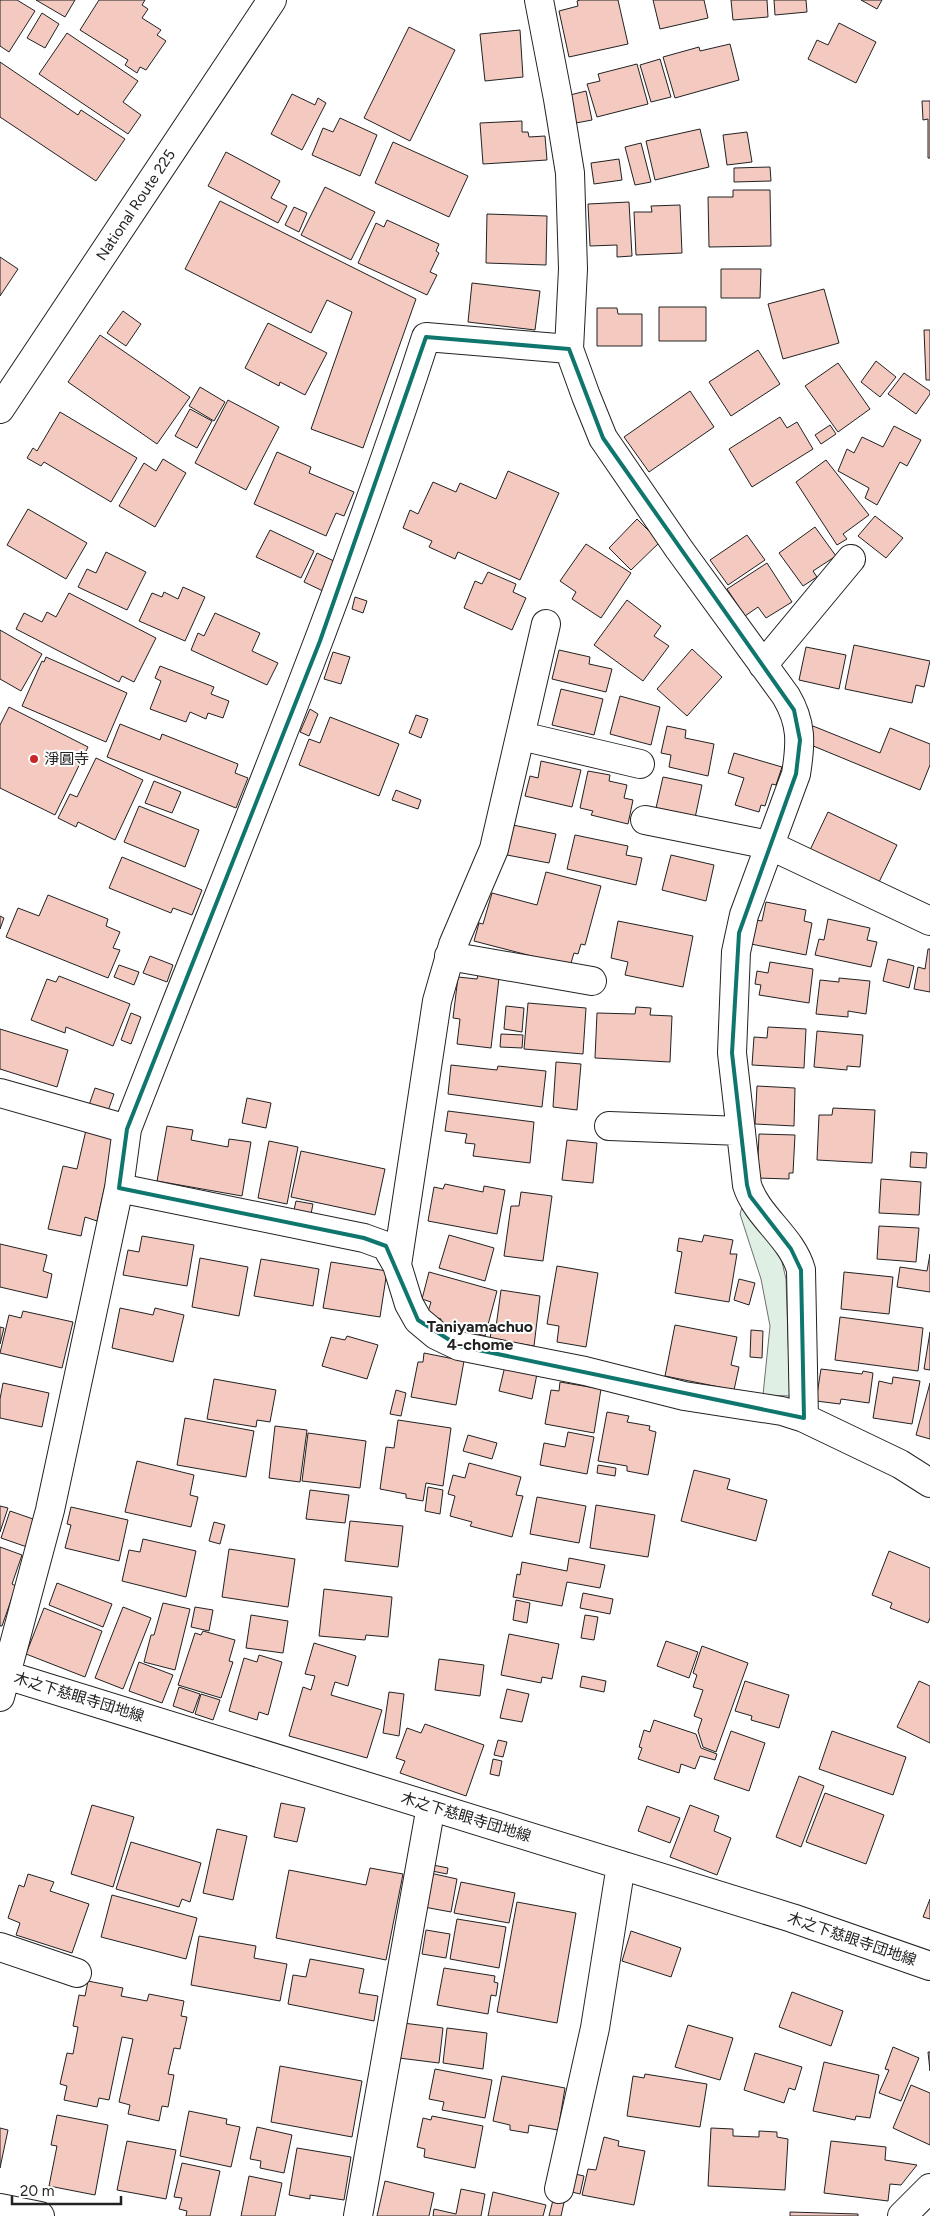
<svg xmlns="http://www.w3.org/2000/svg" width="930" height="2216" viewBox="0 0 930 2216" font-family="Figtree,'Noto Sans JP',sans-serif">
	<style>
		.green { fill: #e0efe3; stroke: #6f6f6f }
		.building { fill: #f3c9c0; stroke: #222 }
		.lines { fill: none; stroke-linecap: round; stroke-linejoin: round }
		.minor-casing { stroke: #222; stroke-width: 30 }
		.trunk-casing { stroke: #222; stroke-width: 30 }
		.minor { stroke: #fff; stroke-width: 28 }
		.trunk { stroke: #fff; stroke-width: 28 }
		.marked { fill: none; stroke: #0f766e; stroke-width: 4; stroke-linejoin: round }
		.poi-dot { fill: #c62828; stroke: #fff; stroke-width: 2 }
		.labels { text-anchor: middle; stroke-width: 4; stroke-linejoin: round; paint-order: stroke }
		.street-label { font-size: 15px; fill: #222; stroke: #fff }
		.poi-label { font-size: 15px; fill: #222; stroke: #fff; text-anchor: start }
		.neighbourhood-label { font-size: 16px; font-weight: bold; fill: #222; stroke: #fff }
	</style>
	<rect width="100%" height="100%" fill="#fff"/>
	<!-- green -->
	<path class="green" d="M743,1204l36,45 7,30 4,117 -27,-1 7,-69 -9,-47 -21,-65z"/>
	<!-- building -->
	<path class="building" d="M0,0h17l18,11 -26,41 -9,-6z
		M36,0h39l-10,17z
		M99,0h46l-3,5 6,4 -6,9 19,12 -4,5 9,6 -20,29 -6,-3 -3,6 -12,-8 3,-5 -48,-30z
		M618,0l10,44 -59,13 -10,-46 19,-5 -1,-5 3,-1z
		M653,0h51l4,18 -48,11z
		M731,0h36l1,17 -35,3z
		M774,0h32l1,12 -32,3z
		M861,0h21l-5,9z
		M42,13l17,11 -14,24 -18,-10z
		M839,23l37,19 -20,41 -48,-24 9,-19 11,5z
		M409,27l46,23 -45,91 -46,-23z
		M520,30l3,47 -38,4 -5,-47z
		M67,33l71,48 -15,21 18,13 -13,19 -89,-60z
		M730,44l9,36 -64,18 -12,-41 36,-10 1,4z
		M660,59l11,38 -20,5 -11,-37z
		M0,62l78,53 3,-5 44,29 -29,42 -96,-64z
		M637,64l11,40 -51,13 -10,-33 13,-3 -2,-7z
		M586,91l6,29 -16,3 -6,-28z
		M292,94l23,11 3,-7 8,5 -24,47 -31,-16z
		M922,101h8v57h-2v-39l-5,1z
		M340,118l37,17 -17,41 -48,-21 11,-27 10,4z
		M522,121v11h6l1,5 16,-1 2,24 -64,4 -3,-41z
		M700,129l9,38 -54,13 -9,-39z
		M747,132l5,30 -25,3 -4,-30z
		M393,142l75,34 -19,41 -74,-34z
		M641,143l10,39 -16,3 -10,-38z
		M226,152l54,29 -9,17 16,8 -9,17 -70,-37z
		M619,159l3,21 -28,4 -3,-21z
		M770,167l1,14 -37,1v-14z
		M325,187l50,25 -24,48 -50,-25z
		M733,190h37l1,56 -62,1 -1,-50h25z
		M220,201l196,98 -53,149 -52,-19 41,-117 -25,-12 -16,33 -126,-64z
		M629,202l3,54 -15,1v-12l-27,1 -2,-42z
		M680,205l2,48 -46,2 -2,-43h18l-1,-6z
		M294,207l13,6 -8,19 -14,-7z
		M487,214l60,2 -1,49 -60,-2z
		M387,220l52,24 -3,7 3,2 -9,19 7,3 -10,20 -69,-32 18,-40 8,4z
		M0,257l18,12 -18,27z
		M721,269h40l-1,29h-39z
		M472,283l68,8 -5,39 -67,-8z
		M824,289l15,54 -56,16 -15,-55z
		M659,307h47v34h-47z
		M597,308h20l1,6h24v32h-45z
		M123,311l18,13 -15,22 -19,-13z
		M268,323l59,30 -22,42 -25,-13 -1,4 -34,-18z
		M924,330h6v50h-4z
		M100,335l90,62 -33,47 -89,-62z
		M758,350l22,34 -49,32 -22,-34z
		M876,361l20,16 -16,20 -19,-15z
		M838,363l32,46 -32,23 -33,-46z
		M904,373l26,18v3l-14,20 -28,-20z
		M200,387l25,15 -11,19 -25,-15z
		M690,391l24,36 -65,45 -25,-35z
		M228,400l51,27 -33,63 -51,-27z
		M190,409l22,12 -15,27 -22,-12z
		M60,412l77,46 -26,44 -67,-40 -3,4 -14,-8 6,-10 4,3z
		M780,417l7,11 10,-6 16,27 -61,38 -23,-38z
		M830,425l6,9 -15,10 -6,-9z
		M894,426l27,14 -14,26 -7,-4 -23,43 -12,-7 4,-10 -31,-17 9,-22 7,4 8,-16 21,10z
		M277,452l34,15 -2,6 45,19 -10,24 -8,-3 -10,23 -72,-32z
		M163,459l23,14 -31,54 -36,-21 25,-43 12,8z
		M826,460l43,55 -26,19 4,5 -10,6 -41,-63z
		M508,471l51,22 -39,87 -62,-28 -3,7 -26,-12 3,-6 -29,-13 7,-18 8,4 15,-32 23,10 4,-9 36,16z
		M28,509l59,34 -21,36 -59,-34z
		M875,516l28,22 -17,20 -28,-22z
		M637,519l23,23 -29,28 -22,-22z
		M815,527l21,29 -23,15 4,6 -14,9 -24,-33z
		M270,530l44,21 -13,27 -45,-21z
		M747,535l18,25 -37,25 -18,-25z
		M586,544l45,29 -30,45 -29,-19 4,-7 -16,-11z
		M106,552l40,20 -19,38 -49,-23 9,-18 9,4z
		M317,553l19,9 -13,29 -19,-9z
		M767,563l25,39 -26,16 -8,-11 -13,9 -18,-27z
		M488,572l28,12 -3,8 13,6 -14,32 -48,-22 11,-27 7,3z
		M183,587l22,10 -20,44 -46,-20 13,-28 10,4 2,-5 14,7z
		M69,593l87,45 -22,44 -12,-6 -3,6 -103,-53 8,-16 18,9 5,-10 9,5z
		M355,597l12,4 -4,12 -11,-4z
		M627,600l34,26 -7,10 15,10 -26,35 -49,-36z
		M215,613l45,20 -8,18 26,12 -11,22 -76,-35 7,-17 6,3z
		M0,630l42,24 -21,37 -21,-12z
		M854,645l76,16 -6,26 -8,-2 -4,18 -67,-14z
		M806,647l40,8 -7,34 -40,-9z
		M692,649l30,28 -35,39 -30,-27z
		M559,650l31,7 -1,7 23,5 -6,23 -54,-13z
		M333,652l17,5 -9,27 -17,-5z
		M46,657l81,36 -21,49 -84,-36 20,-45 2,1z
		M160,666l54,21 -3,7 18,7 -6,17 -15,-5 -2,6 -16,-7 -4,10 -36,-13 11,-28 -6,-3z
		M561,689l42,10 -9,36 -42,-10z
		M620,696l40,11 -9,38 -41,-11z
		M9,707l79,40 -33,68 -55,-27v-63z
		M310,709l8,5 -9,22 -9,-4z
		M416,715l12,4 -7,19 -12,-5z
		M330,717l69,27 -20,52 -80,-31 10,-26 11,4z
		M120,724l40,16 2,-6 76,30 -3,9 13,5 -12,30 -129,-51z
		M667,726l19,4 -1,8 29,6 -6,32 -39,-9 2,-12 -10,-2z
		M813,726l67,27 10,-25 40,16v21l-10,25 -114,-47z
		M734,753l48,14 -6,18 -4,-1 -7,22 -4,-1 -2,7 -24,-7 9,-27 -16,-5z
		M96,758l47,22 -28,60 -37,-18 -2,5 -18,-9 12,-24 7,3z
		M541,761l40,9 -9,37 -47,-11 5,-20 8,2z
		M588,771l22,4 -1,6 18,4 -3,13 9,2 -5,24 -37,-9 2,-4 -13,-3z
		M663,777l39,8 -7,33 -39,-10z
		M154,781l27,11 -9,21 -27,-10z
		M396,790l25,10 -3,9 -26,-9z
		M139,806l60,24 -14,37 -61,-25z
		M828,812l69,33 -18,37 -69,-32z
		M513,825l43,9 -7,29 -42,-8z
		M575,835l53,11 -2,9 16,3 -6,27 -69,-16z
		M671,855l43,10 -8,36 -44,-11z
		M122,857l80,33 -10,25 -19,-7 -2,5 -62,-25z
		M546,872l55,14 -16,59 -4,-1 -3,10 -4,-1 -4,13 -96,-25 5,-18 4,1 9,-31 45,12z
		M48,895l60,24 -2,7 14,6 -7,16 7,2 -12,28 -102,-41 12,-29 21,8z
		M766,902l40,8 -2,11 8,2 -6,32 -55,-11 5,-24 6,1z
		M0,916l4,2 -4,11z
		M828,919l42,9 -3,12 10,2 -6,25 -56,-12 4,-16 5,1z
		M618,921l75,15 -10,51 -58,-12 3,-13 -17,-4z
		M928,949h2v43l-16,-3 4,-22 7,2z
		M150,956l23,9 -6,17 -24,-9z
		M888,959l26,7 -5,22 -26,-7z
		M770,962l43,7 -4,34 -50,-8 2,-10 -6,-1 2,-13 11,2z
		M119,965l20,7 -5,13 -20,-8z
		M478,975l21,3 -8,70 -34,-4 3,-25 -7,-1 5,-41 19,2z
		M59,976l71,28 -17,42 -47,-19 -1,6 -34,-13 16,-41 9,3z
		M839,978l31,3 -4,33 -18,-3v6l-32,-3 4,-34 19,2z
		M528,1003l58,5 -3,46 -59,-5z
		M506,1006l18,2 -2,24 -18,-3z
		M636,1007l15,1 -1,7 22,1 -2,46 -75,-4 2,-45 38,1z
		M131,1013l10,4 -10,27 -10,-4z
		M768,1027l38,2 -2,39 -52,-3 2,-28 13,1z
		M0,1029l68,21 -11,37 -57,-18z
		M817,1031l46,4 -3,32 -13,-1v4l-33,-3z
		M501,1034l22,1 -1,13 -22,-1z
		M556,1062l25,2 -4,46 -24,-3z
		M451,1065l46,5 1,-4 48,5 -4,36 -94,-13z
		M757,1086l38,2 -1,38 -39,-2z
		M95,1088l19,6 -6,17 -19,-6z
		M247,1098l24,5 -5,25 -24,-5z
		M833,1108l42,2 -3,53 -55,-3 2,-45h13z
		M448,1111l86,11 -4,41 -57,-7 2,-12 -10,-1 2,-9 -22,-3z
		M167,1126l26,4 -2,10 37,7 1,-8 22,3 -9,54 -85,-15z
		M86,1130l30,6 -19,85 -12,-4 -4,19 -33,-7 15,-63 14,3z
		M759,1134l36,1 -2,38h-4v6l-32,-1z
		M567,1140l30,3 -4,40 -31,-3z
		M269,1141l29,6 -11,57 -29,-6z
		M301,1151l84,18 -10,46 -84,-18z
		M911,1152l16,1 -1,15 -16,-1z
		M881,1179l40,3 -2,33 -40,-2z
		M445,1184l38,8 1,-6 21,4 -8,44 -69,-13 6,-34 9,2z
		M521,1192l31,4 -9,65 -39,-5 7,-50h8z
		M296,1201l17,3 -2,10 -17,-4z
		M879,1226l40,2 -3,34 -39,-3z
		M449,1235l45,13 -9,33 -46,-13z
		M704,1235l29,5 -3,14h7l-8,48 -54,-9 7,-41 -5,-1 2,-13 23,4z
		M142,1236l52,9 -7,41 -64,-11 5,-25 11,2z
		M0,1244l47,11 -4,16 9,3 -5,24 -47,-11z
		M930,1254v38l-33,-5 3,-20 27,4z
		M200,1258l48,9 -9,49 -47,-9z
		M261,1259l58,10 -6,37 -59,-10z
		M331,1262l56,9 -7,46 -57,-9z
		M557,1266l41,7 -12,74 -29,-5 2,-16 -12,-2z
		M429,1272l68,19 -12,45 -45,-13 1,-4 -14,-4 4,-13 -9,-3z
		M844,1272l49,5 -4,37 -48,-5z
		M739,1279l16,4 -6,22 -15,-5z
		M501,1290l39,6 -6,50 -44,-7 2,-13 4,1z
		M120,1308l33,7 2,-7 29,7 -11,47 -61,-14z
		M23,1311l50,11 -11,46 -62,-15 9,-38 12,3z
		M840,1317l83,11 -5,43 -83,-11z
		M675,1325l62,12 -6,28 8,2 -5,23 -69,-14z
		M0,1327l4,1 -4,16z
		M751,1330l12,1 -1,27 -12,-1z
		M930,1332v38l-6,-1z
		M347,1336l31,9 -11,34 -45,-13 9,-29 14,3z
		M424,1353l40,8 -8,44 -45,-8 7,-35h5z
		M505,1366l32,8 -5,25 -33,-8z
		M821,1369l41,5 1,-3 10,2 -4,30 -28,-4 -1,5 -24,-3z
		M893,1377l27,4 -8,43 -39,-6 6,-37 13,3z
		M214,1379l62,11 -6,32 -13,-2 -1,7 -49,-8z
		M560,1382l41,7 -7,44 -49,-9 6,-34 8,1z
		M3,1383l46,10 -7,34 -42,-9v-19z
		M930,1383v56l-14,-4z
		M396,1390l10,3 -5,23 -11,-2z
		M607,1412l22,4 -2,6 23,4 -1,4 7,2 -8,43 -21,-4v-5l-29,-5z
		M185,1418l69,13 -8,46 -69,-12z
		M398,1420l53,8 -8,58 -17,-3 -3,18 -17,-3v-4l-26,-5 6,-42 8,1z
		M275,1426l32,4 -7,52 -31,-4z
		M568,1432l26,5 -7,37 -47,-9 4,-22 21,4z
		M308,1433l58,8 -6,47 -58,-7z
		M468,1435l29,8 -5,16 -29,-8z
		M137,1461l57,14 -4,20 8,2 -7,30 -66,-15z
		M469,1463l52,14 -5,18 7,1 -11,41 -42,-11 2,-4 -22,-6 5,-20 -7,-2 5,-19 12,3z
		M598,1465l18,3 -1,8 -18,-3z
		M694,1470l36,9 -3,10 40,11 -11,41 -75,-20z
		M428,1487l15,3 -3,24 -15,-3z
		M310,1490l39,5 -4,28 -39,-4z
		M537,1497l49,9 -7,37 -49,-9z
		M596,1505l59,10 -7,42 -58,-9z
		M0,1506l8,2 -8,24z
		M71,1507l57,13 -9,41 -54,-13 6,-23 -4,-1z
		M10,1511l26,9 -9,27 -26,-9z
		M350,1521l53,5 -5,41 -53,-6z
		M214,1522l11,3 -5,19 -11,-3z
		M143,1539l53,12 -10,46 -64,-16 7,-31 11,2z
		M0,1547l22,8 -10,29 4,2 -14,40h-2z
		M229,1549l66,10 -7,48 -66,-10z
		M889,1551l41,17v50l-2,5 -38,-15 2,-5 -20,-8z
		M569,1558l36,7 -5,23 -33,-6 -5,24 -49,-9 4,-23 3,1 2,-13 45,9z
		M57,1583l55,21 -9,23 -54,-22z
		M324,1589l68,8 -4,40 -22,-2 -1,5 -46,-4z
		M583,1593l30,6 -3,15 -30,-6z
		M516,1600l14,3 -3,20 -14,-3z
		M163,1603l27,6 -15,61 -31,-8 7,-27h3z
		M123,1607l28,11 -28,71 -28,-11z
		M195,1607l18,3 -4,21 -18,-4z
		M44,1608l58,23 -17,46 -59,-23z
		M251,1615l37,6 -5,32 -37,-5z
		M585,1615l13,2 -4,23 -13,-2z
		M203,1631l32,9 -6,21 4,1 -12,36 -43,-13 17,-52 6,2z
		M509,1634l50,10 -7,35 -10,-2 -1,6 -40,-8z
		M666,1641l32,11 -9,26 -32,-12z
		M314,1643l42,13 -8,30 -13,-4 -4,13 51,15 -15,48 -78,-22 14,-49 8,3 4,-14 -10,-2z
		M702,1646l46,17 -32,89 -13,-5 -5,-16 4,-12 -8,-3 9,-26 -10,-3 4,-12 -4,-2z
		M259,1655l23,7 -14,53 -9,-3 -2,8 -28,-9 15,-53 13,4z
		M439,1659l45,6 -4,31 -45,-6z
		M139,1662l34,13 -11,28 -33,-12z
		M582,1676l24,5 -2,11 -24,-5z
		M745,1681l44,14 -10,33 -28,-8 1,-4 -17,-5z
		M919,1681l11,5v57l-33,-16z
		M179,1687l21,7 -7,19 -20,-7z
		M507,1689l22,5 -7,28 -22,-4z
		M389,1692l15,2 -5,42 -16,-3z
		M201,1694l19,6 -7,20 -18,-6z
		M654,1720l42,14 5,14 16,6 -2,6 -15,-4 -5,13 -14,-5 -2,9 -41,-14 4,-11 -3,-1 5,-17 6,2z
		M425,1724l59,21 -18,51 -66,-23 5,-12 -9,-3 11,-30 14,5z
		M731,1731l34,12 -16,48 -35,-12z
		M832,1731l74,26 -13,38 -74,-26z
		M498,1740l9,2 -4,15 -9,-2z
		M493,1759l9,2 -3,15 -9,-2z
		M799,1776l25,10 -23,61 -25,-10z
		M825,1793l59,22 -18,49 -60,-22z
		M281,1803l24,5 -8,34 -23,-5z
		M92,1805l42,12 -21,70 -42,-13z
		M690,1805l29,11 -5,15 17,7 -14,37 -47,-18z
		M647,1806l33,12 -10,25 -32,-12z
		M217,1829l30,7 -14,64 -30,-7z
		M131,1842l70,21 -11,39 -8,-3 -3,8 -63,-18z
		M433,1865l15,3 -1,6 -15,-3z
		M370,1868l33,6 -17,86 -110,-22 13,-68 77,15z
		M430,1873l27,6 -6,33 -27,-5z
		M28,1874l26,8 -4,9 39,13 -17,49 -56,-18 4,-12 -12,-5 11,-33 5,2z
		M461,1882l54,11 -6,30 -55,-10z
		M112,1895l85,23 -11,41 -85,-22z
		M930,1899v20l-7,-2z
		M517,1902l59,11 -19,110 -60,-11z
		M457,1919l49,8 -7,41 -49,-9z
		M426,1930l24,4 -4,24 -24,-4z
		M631,1931l50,17 -10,29 -49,-16z
		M199,1936l57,10 -2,12 33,6 -7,37 -89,-16z
		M310,1959l54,10 -5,24 19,3 -4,25 -86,-17 5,-29 13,2z
		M444,1968l51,8 -1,6 4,1 -2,13 -5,-1 -3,19 -51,-9z
		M88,1981l35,7 -2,8 26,5 2,-7 35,7 -3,15 6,1 -7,32 -6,-1 -6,26 6,1 -6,32 -6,-1 -3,15 -31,-7 2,-9 -11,-3 14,-63 -11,-2 -13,63 -10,-2 -2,9 -33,-7 3,-14 -7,-2 7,-31 6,1 5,-27 -5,-1 6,-31 6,1z
		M792,1992l51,19 -12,35 -52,-19z
		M403,2023l40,5 -4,35 -40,-5z
		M688,2025l45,13 -13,42 -45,-13z
		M447,2028l40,5 -4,36 -40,-6z
		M893,2047l26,11 -18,43 -22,-8 10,-23 -4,-1z
		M928,2052h2v19z
		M755,2053l47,14 -7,23 -6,-2 -5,15 -40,-13z
		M824,2062l55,13 -9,43 -14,-2 -1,4 -42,-9z
		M280,2066l82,15 -10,56 -81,-15z
		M435,2069l57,11 -7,38 -43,-8 2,-8 -15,-3z
		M645,2074l62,10 -7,43 -73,-11 6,-40 11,2z
		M502,2076l63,12 -7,42 -29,-5 -1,8 -18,-3v-5l-17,-4z
		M911,2085l19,8v52l-37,-17z
		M189,2111l38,8 -1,5 14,3 -9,40 -51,-11z
		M57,2115l51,10 -13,70 -46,-9 8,-40 -6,-1z
		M432,2116l51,10 -8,42 -51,-11 1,-8 -8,-2 6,-29 8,2z
		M257,2127l35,8 -8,38 -24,-5 1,-7 -11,-2z
		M0,2128l8,2 -8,38z
		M711,2128l22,1v7l26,1v-6l18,1v5l11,2 -3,51 -77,-4z
		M604,2137l15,4 -1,5 27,5 -11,54 -52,-10 6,-26 8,1z
		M127,2141l49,9 -10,49 -49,-9z
		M831,2141l55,6 -1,13 32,5 -16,20 -11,-1 -2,17 -64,-8z
		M297,2148l54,9 -7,43 -34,-5v4l-21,-4z
		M182,2163l38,8 -10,45h-24l1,-5 -8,-2 3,-11 -8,-1z
		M575,2174l9,2 -4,18 -8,-2z
		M249,2176l33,7 -7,33h-34z
		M385,2181l49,12 -5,23h-52z
		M461,2189l24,5 -4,22h-48l1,-7 22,5z
		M493,2192l53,13 -3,11h-55z
		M554,2196l11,2 -4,18h-12z
		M790,2212l68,2v2h-68z"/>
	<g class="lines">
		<!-- minor casing -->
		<g class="minor-casing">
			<path id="minor" d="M539,0l19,99 12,74 3,96 -4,80 17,47 17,42 76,111 107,147c16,27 15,47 10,78l-52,141 -8,37 -4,101 15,132c10,32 45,52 54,85l3,148
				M763,665l88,-106
				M521,736l119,28
				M645,820l124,25 161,76
				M449,956l143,25
				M0,1093l127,36
				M609,1126l132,5
				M119,1188l245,50 22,8 11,19 12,39 9,16 18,15 23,11 126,25 99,25 98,15 22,7 96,46 30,19
				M397,1265l40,-264 16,-56 41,-96 52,-225
				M0,1673l792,245 138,48
				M0,1697l50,-187 69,-322 8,-59c102,-263 212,-523 299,-792l143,12
				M0,1947l77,26
				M559,2189l36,-161 26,-163
				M0,2208l40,8
				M358,2216l73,-410
				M902,2216l28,-28"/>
		</g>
		<!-- trunk casing -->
		<g class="trunk-casing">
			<g id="trunk">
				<path id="s1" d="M0,409l272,-409"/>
			</g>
		</g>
		<!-- minor -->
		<use href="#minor" class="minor"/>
		<!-- trunk -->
		<use href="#trunk" class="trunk"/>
	</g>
	<!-- marked area -->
	<path class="marked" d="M426,337l143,12 34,89 191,272 6,30 -4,34 -57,159 -7,120 15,132 3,11 41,53 10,21 3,148 -345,-72 -41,-26 -32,-74 -22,-8 -245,-50 8,-59 193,-488z"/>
	<!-- markers -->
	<circle class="poi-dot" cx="34" cy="759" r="5"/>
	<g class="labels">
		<!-- street labels -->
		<g class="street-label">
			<text dy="5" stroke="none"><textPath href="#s1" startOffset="245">National Route 225</textPath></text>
			<text transform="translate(79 1697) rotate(17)" y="5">木之下慈眼寺団地線</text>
			<text transform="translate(466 1817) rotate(17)" y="5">木之下慈眼寺団地線</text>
			<text transform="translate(852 1939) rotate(19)" y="5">木之下慈眼寺団地線</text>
		</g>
		<!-- poi labels -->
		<g class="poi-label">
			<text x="44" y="764">淨圓寺</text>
		</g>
		<!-- neighbourhood labels -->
		<g class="neighbourhood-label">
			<text x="480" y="1332">Taniyamachuo<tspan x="480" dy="18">4-chome</tspan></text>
		</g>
	</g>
	<!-- scale -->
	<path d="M12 2196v8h109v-8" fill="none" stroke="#222222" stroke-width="2.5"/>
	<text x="20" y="2196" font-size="15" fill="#222222" stroke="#ffffff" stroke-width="4" paint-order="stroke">20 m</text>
</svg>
